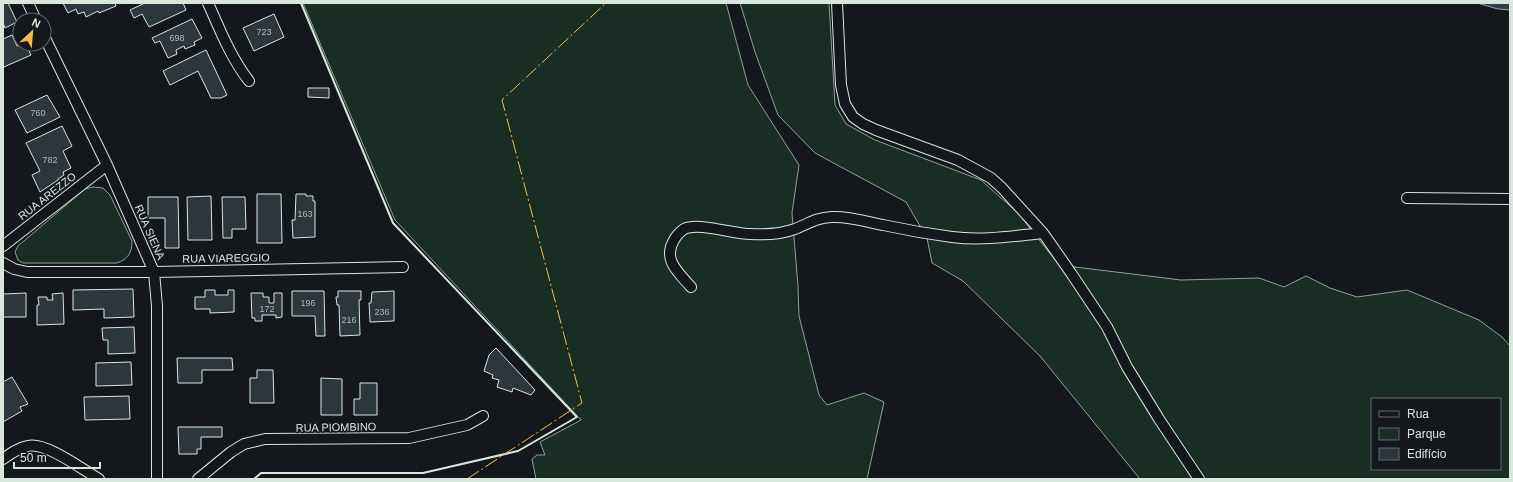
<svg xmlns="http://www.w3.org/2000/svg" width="1513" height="482" viewBox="0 0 1513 482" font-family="Helvetica,sans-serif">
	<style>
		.green { fill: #1a2d24; stroke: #939e99; fill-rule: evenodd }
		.water { fill: #2f3f4d; stroke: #939e99 }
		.building { fill: #2c363c; stroke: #d8e6dc }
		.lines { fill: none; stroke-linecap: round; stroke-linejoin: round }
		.minor-casing { stroke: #d8e6dc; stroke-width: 12 }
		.minor { stroke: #14181c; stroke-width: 10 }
		.wall { stroke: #d8e6dc; stroke-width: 2 }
		.power { stroke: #ffb74d; stroke-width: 1; stroke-dasharray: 14 3 2 3; stroke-linecap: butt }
		.labels { text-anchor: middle; stroke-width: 3; stroke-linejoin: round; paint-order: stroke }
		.number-label { font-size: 9px; fill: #adbab4 }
		.street-label { font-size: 11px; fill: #d8e6dc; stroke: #14181c }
	</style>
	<rect width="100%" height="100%" fill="#14181c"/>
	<!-- green -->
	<path class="green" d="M303,3h423l22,82 51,80 -7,48 6,73 1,30 20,79 8,10 37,-12 20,9 -17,77h-331l-4,-20 5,-4h8l-5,-13 41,-22 -186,-200z
		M740,3h89l6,102 11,19 29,16 106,40 37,33 41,52 122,15 78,-2 25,9 22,-11 24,12 27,9 50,-7 72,30 23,17 8,9v133h-370l-100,-123 -77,-75 -31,-18 -5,-25 -21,-36 -91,-49 -37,-38 -23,-63zM1372,399h128v70h-128z
		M93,187l10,1 7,7 22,46c0,12 -4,18 -15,22h-94l-5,-3 -3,-8 3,-6 67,-57z"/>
	<!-- water -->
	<path class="water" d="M1477,3h33v7l-12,-1z"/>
	<!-- building -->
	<path class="building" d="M3,3h5l9,19 -12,6 -2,-5z
		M63,3h52l1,3 -17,7 -1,-2 -12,6 -2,-5 -6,2 -2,-5 -8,4z
		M145,3h38l3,7 -37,17 -7,-13 -8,4 -4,-8z
		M274,14l10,23 -30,14 -11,-23z
		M192,19l10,19 -8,4 1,3 -10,4 -1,-3 -8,4 1,4 -9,4 -8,-17 -5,2 -3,-5z
		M12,35l5,11 9,-2 5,11 -27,12 -1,-3v-25z
		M206,50l21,45 -6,3h-10l-13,-27 -28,14 -7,-14z
		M308,88h21v10l-21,-1z
		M47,95l13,22 -33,16 -12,-23z
		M62,126l10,20 -9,5 8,17 -8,4 1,3 -6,4v1l-18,12 -8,-17 8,-4 -14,-28z
		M257,194h24l1,49h-25z
		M296,194h10v2h7v5h2v36l-22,1 -1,-18h3z
		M211,196l1,44h-24l-1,-43z
		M148,197h30l1,51h-14v-30h-17z
		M222,197h23l1,32h-14v9h-9z
		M133,289l1,28 -30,1v-9l-31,1v-20z
		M205,290h10v5h13v-5h6v22l-24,1v-4h-15v-12h10z
		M292,291h32l1,45h-9l-1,-20h-23z
		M338,291h23v9h-2l1,35 -20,1 -1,-31h-2l-1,-8h2z
		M394,291v30l-24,1 -1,-19h2l1,-11z
		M26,293v24h-23v-23z
		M63,293l1,31 -27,1v-20h2l-1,-8h9v3h6l-1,-6z
		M251,293h12v4h6v6h5v-10h8v24l-6,1v-3h-14v6h-7v-3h-3z
		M134,327l1,26 -27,1v-14h-5l-1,-12z
		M496,348l39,42 -4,5 -18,-7 -1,4 -15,-5 2,-7 -7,-2 1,-3 -9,-4 5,-16z
		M177,358h55l1,12h-31v13h-24z
		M131,362l1,23 -36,1v-23z
		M257,370h16l1,33h-24v-25h7z
		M12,377l16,27 -8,3 2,4 -19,11v-40z
		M321,378l21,1v36h-21z
		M360,383h17v32h-23v-16h6z
		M129,396l1,23 -45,1 -1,-23z
		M178,427h44v10h-21v12h-4v5h-18z"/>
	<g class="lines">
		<!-- minor casing -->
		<g class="minor-casing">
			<path id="minor" d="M28,3l8,17
				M208,3c12,27 23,55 41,78
				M837,3l4,82 4,19 8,13 10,7 13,6 82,30 33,18 11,10 41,45 28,40 36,54 20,40 32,52 40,60
				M44,36l63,129 47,107 3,34v173
				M1407,198l103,1
				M3,246l104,-81
				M3,263l11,6 13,3h127l249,-5
				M691,287c-12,-14 -29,-27 -17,-47 2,-4 6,-8 10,-11 14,-7 50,5 66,5 15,1 31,0 45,-5 15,-6 20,-11 37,-12 17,-1 35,5 51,8 23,5 46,9 69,12 30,4 61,-1 91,-4
				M3,459c8,-6 15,-11 25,-13 17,-5 55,24 71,33
				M198,479l33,-27 13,-8 21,-5 144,-1 58,-13 16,-9"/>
		</g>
		<!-- minor -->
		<use href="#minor" class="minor"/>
		<!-- wall -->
		<path class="wall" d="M254,479l7,-6h162l95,-22 59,-34 -184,-194 -92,-220"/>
		<!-- power -->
		<path class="power" d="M467,479l115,-76 -80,-303 104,-97"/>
	</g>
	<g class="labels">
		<!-- number labels -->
		<g class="number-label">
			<text x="264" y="35">723</text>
			<text x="177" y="41">698</text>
			<text x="38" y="116">760</text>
			<text x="50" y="163">782</text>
			<text x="305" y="217">163</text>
			<text x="308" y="306">196</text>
			<text x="267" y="312">172</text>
			<text x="382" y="315">236</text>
			<text x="349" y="323">216</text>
		</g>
		<!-- street labels -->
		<g class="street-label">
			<text transform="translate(47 196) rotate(-38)" y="4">RUA AREZZO</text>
			<text transform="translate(150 232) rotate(66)" y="4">RUA SIENA</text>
			<text transform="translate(226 258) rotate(-1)" y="4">RUA VIAREGGIO</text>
			<text transform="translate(336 427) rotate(-1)" y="4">RUA PIOMBINO</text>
		</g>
	</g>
	<!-- border -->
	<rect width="1513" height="482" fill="none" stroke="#d8e6dc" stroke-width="8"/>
	<!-- legend -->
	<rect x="1371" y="398" width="130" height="72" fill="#14181c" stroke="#626a69"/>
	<rect x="1379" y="411" width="20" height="6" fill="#14181c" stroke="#626a69"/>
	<text x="1407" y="418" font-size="12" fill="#d8e6dc">Rua</text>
	<rect x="1379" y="428" width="20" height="12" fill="#1a2d24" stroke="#626a69"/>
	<text x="1407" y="438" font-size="12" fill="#d8e6dc">Parque</text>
	<rect x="1379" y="448" width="20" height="12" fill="#2c363c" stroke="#626a69"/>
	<text x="1407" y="458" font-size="12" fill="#d8e6dc">Edifício</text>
	<!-- north arrow -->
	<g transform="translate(32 32) rotate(26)"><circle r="19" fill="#14181c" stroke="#626a69"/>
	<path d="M0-3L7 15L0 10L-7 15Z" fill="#ffb74d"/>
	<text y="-6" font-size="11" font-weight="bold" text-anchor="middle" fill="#d8e6dc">N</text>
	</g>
	<!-- scale -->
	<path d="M14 462v6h86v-6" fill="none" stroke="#d8e6dc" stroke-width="2"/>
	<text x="20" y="462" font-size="12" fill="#d8e6dc" stroke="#14181c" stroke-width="3" paint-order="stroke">50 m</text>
</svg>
